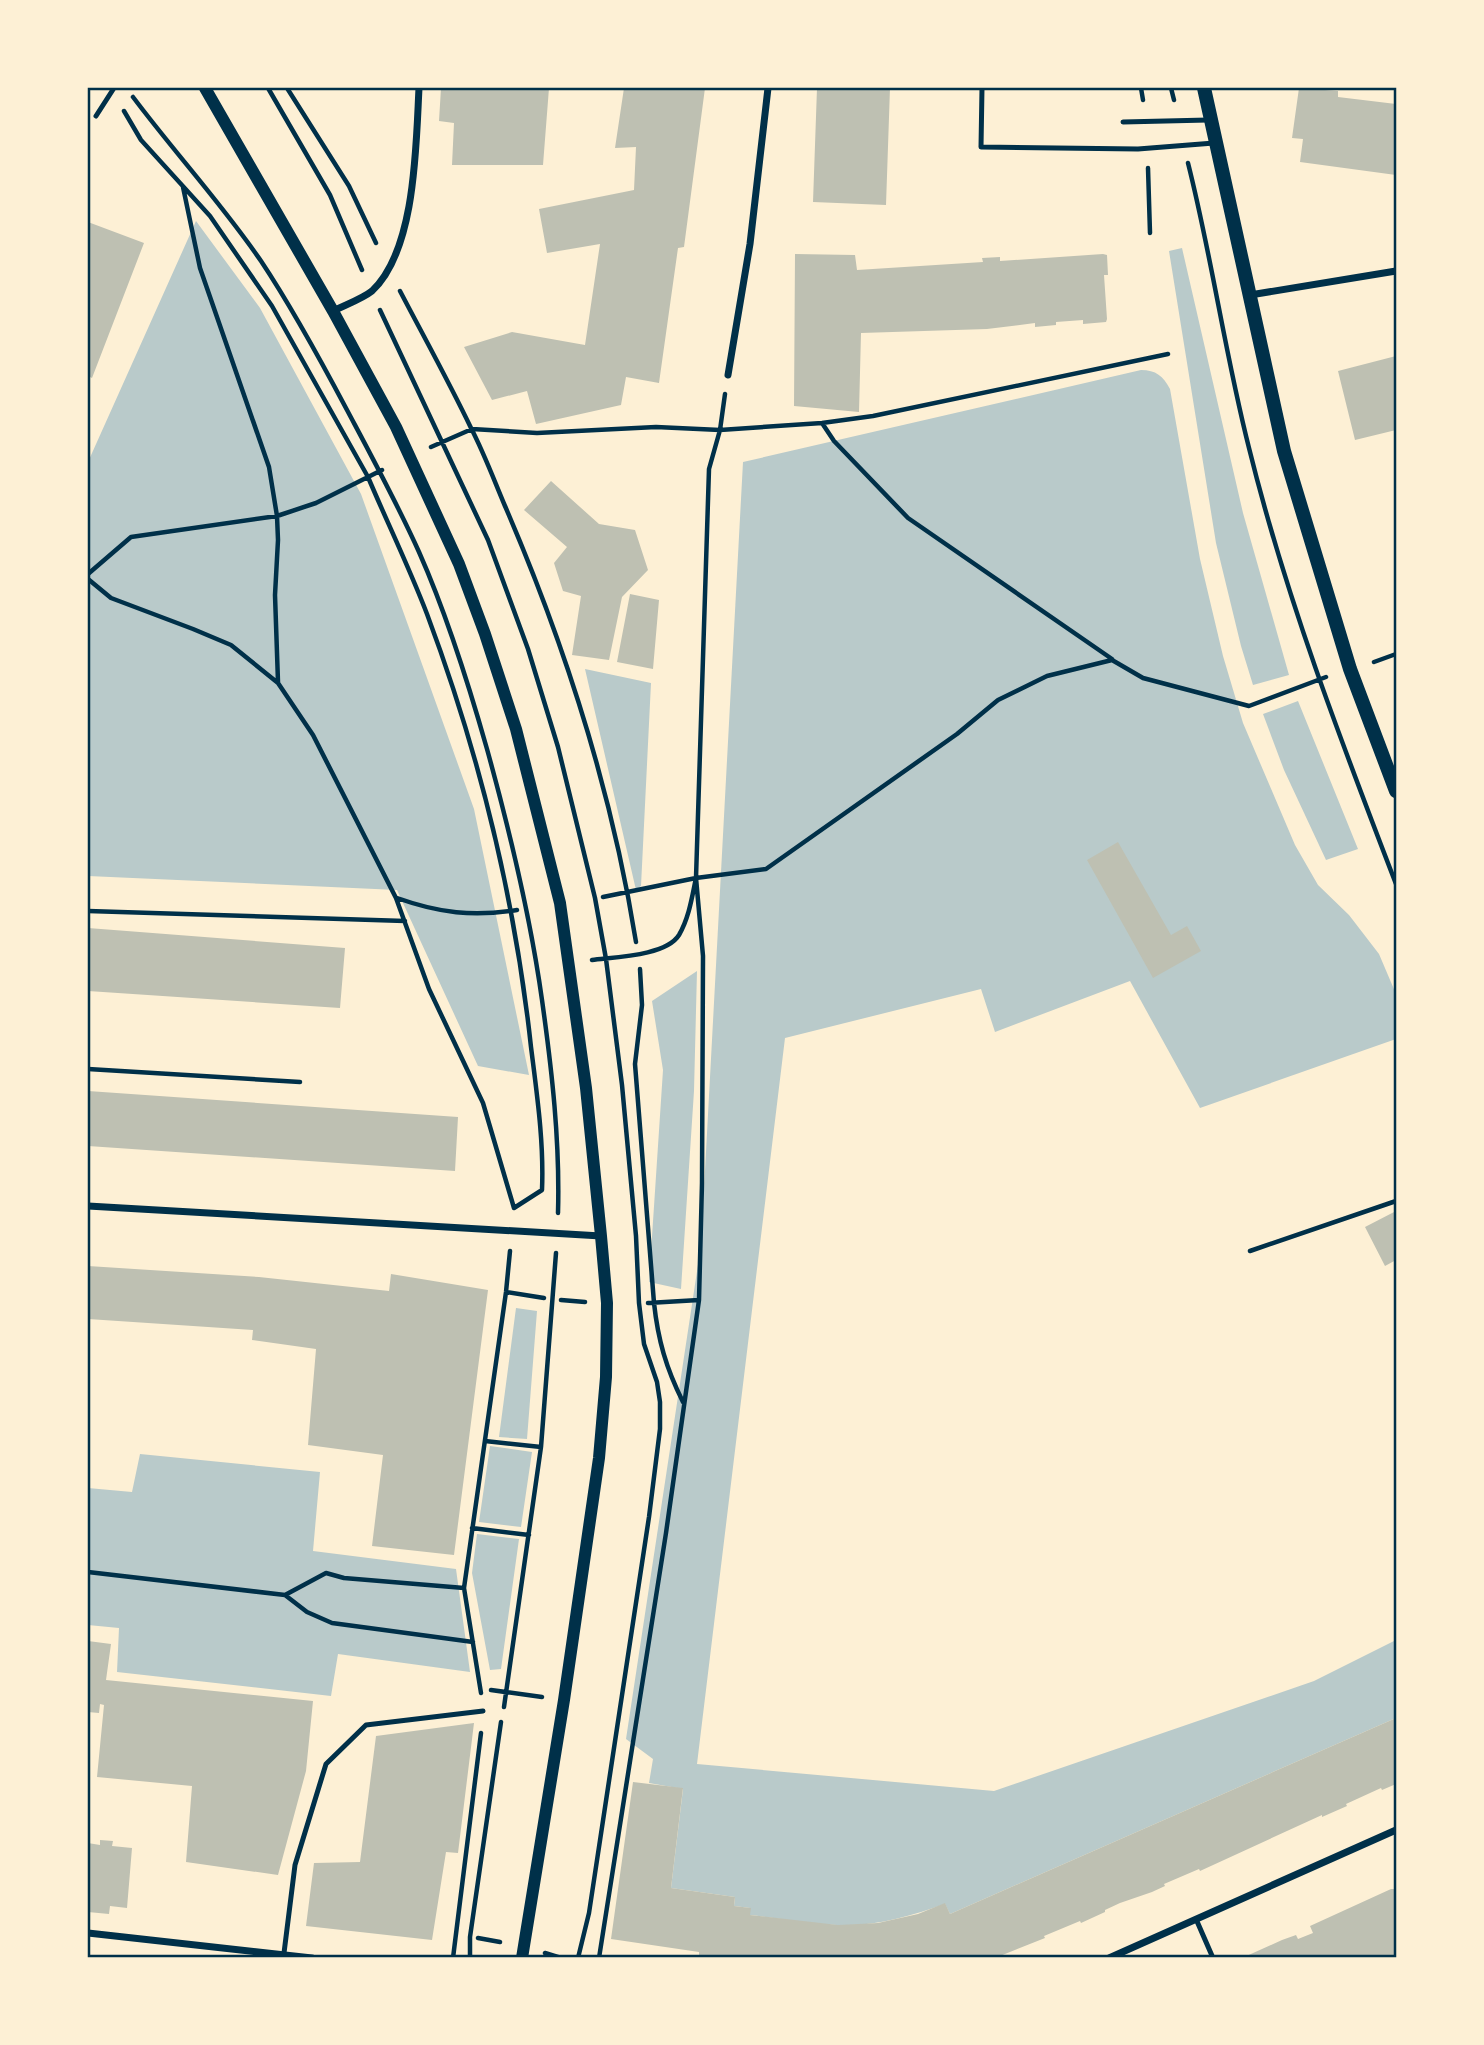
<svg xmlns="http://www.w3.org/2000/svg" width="1484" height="2045" viewBox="0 0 1484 2045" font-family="'Times New Roman',serif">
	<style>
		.green { fill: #b9caca }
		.building { fill: #bec0b2 }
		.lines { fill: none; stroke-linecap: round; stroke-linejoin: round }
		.path { stroke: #003049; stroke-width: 4.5 }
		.service { stroke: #003049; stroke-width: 5 }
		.minor { stroke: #003049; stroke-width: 7 }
		.tertiary { stroke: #003049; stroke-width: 12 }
		.secondary { stroke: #003049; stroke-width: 14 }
		.neatline { fill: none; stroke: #003049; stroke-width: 2.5 }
	</style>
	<rect width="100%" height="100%" fill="#fdf0d5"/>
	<!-- green -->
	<path class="green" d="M196,221l64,87 101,186 113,315 55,266 -51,-9 -81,-176 -309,-14v-414z
		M1182,248l61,265 46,162 -36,10 -12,-39 -25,-103 -47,-292z
		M1141,370c15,0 22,6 29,19l30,170 23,97 20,67 52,122 23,40 31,30 30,39 17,40v45l-196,69 -70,-127 -135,51 -14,-43 -196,49 -88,726 297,27 320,-110 82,-41v78l-446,196 -5,-10c-34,12 -71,23 -108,21 -29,-1 -58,-7 -87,-10v-7l-16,-2 1,-9 -64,-9 12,-99 -34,-6 4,-24 -27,-20 75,-494 42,-783z
		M585,669l66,14 -10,203 -5,4z
		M1298,701l60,148 -32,11 -42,-90 -21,-56z
		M697,971l-3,120 -13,198 -32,-7 14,-212 -11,-69z
		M516,1308l21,3 -10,128 -28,-2z
		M490,1446l42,6 -11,75 -42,-5z
		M140,1454l180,18 -7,79 143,18 14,103 -132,-18 -7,42 -214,-24 2,-44 -31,-3v-137l44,4z
		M477,1534l42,5 -18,130 -11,1 -18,-97z"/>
	<!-- building -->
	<path class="building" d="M441,88h108l-6,77h-91l2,-42 -15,-2z
		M624,88h81l-21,159 -6,1 -19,135 -33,-6 -5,28 -85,19 -9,-33 -35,9 -28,-53 48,-15 73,13 15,-101 -53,9 -8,-44 95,-19 2,-43 -21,1z
		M817,88h73l-4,117 -73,-3z
		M1299,88l39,3v6l58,7v71l-96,-13 3,-23 -11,-1z
		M88,222l56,21 -52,135 -4,-2z
		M795,254l60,1 2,15 126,-8 -1,-4 18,-1v4l103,-7 4,1 1,20h-4l3,44 -1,3 -23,2v-4l-27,2v3l-21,2v-4l-48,6 -126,4 -2,79 -65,-6z
		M1396,356v74l-41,10 -17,-69z
		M551,481l48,43 36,6 13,40 -26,27 -13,63 -37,-5 9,-59 -18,-5 -9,-28 13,-16 -43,-37z
		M630,594l29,6 -6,69 -36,-7z
		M1118,842l53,93 16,-9 14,25 -48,27 -66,-118z
		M88,928l257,20 -5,60 -252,-17z
		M88,1091l370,26 -3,54 -367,-25z
		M1396,1211v49l-11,6 -20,-39z
		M88,1266l171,11 130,14 2,-17 97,16 -34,265 -82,-9 11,-91 -75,-10 8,-96 -64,-9 1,-10 -165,-11z
		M88,1641l23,3 -5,36 207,21 -7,70 -28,104 -92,-13 6,-76 -95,-9 7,-72 -4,-1 -1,9 -11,-1z
		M1396,1718v66l-14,6 -1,-2 -35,16 1,2 -25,11v-2l-122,56 -1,-2 -35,15 1,2 -13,6 -32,11 -15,7v2l-24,11 -1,-2 -36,15 1,2 -50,20h-268l-6,-3 -1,3h-21v-6l-88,-13 22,-157 50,6 -12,100 64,9 -1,9 17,2 -1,7 88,10 40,-2 40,-9 27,-11 5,11z
		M474,1723l-16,130 -12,-1 -14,88 -126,-14 8,-63 46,-1 16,-126z
		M100,1840l13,1 -1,5 20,2 -5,60 -17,-2 -1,8 -21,-2v-69l12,2z
		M1391,1889h5v69h-154l40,-18 14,-5 2,4 15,-6 -3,-7z"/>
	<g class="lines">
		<!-- path -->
		<path class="path" d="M268,88l62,107 32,75
			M287,88l62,98 27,57
			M1141,88l2,12
			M1171,88l3,12
			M133,97c42,56 89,107 128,164 32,48 59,98 86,149 25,47 50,93 72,142 28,63 49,130 68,197 23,83 43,165 55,251 10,71 18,141 16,213
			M1188,163c24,95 37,191 61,285 37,150 92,293 147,436
			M1148,168l2,65
			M183,187l17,81 69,199 8,49 1,24 -3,55 3,87
			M400,291c24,46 49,91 71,137 13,25 23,52 34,78 60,139 107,286 131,436
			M380,310l108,230 40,109 30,98 37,151 11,61 16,126 14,151 3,67 5,41 13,38 3,20v27l-11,88 -60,396 -11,45
			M822,423l12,18 74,77 204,141
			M431,447l41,-18 65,4 119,-6 64,3 102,-7 51,-7 295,-62
			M382,470l-14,7c19,45 41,90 59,137 52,139 88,285 104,433 6,48 13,95 11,143l-28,18
			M88,574l43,-37 146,-21 39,-13 52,-26 -96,-171 -62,-90 -69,-76 -17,-29
			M88,579l23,19 82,31 38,16 47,38 35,52 83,163 33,91 54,114 31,105
			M1374,662l22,-8
			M603,897l93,-19 70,-9 191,-135 41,-34 49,-24 65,-16 31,18 106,28 77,-29
			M397,898c42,15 76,19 120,12
			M88,911l317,10
			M592,960c22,-3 74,-4 87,-25 10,-17 13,-38 17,-57l13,-409 11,-39 5,-36
			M640,969l2,36 -7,59 19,239c4,37 12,65 29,99
			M88,1069l212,13
			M1250,1251l146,-50
			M506,1292l38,6
			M561,1300l24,2
			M648,1303l51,-3
			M485,1441l56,6
			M472,1528l57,7
			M88,1572l197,23 41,-22 18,5 120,10
			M285,1595l22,17 25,11 141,19
			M491,1690l51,7
			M481,1693l-17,-105 42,-296 4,-41
			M504,1707l37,-260 15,-194
			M478,1938l22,4
			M545,1953l16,5
			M453,1958l28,-225
			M470,1958v-21l31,-215
			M599,1958l67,-425 33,-233 3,-117 1,-227 -7,-78"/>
		<!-- service -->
		<path class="service" d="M982,88l-1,59 157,2 76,-6
			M96,116l18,-28
			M1123,122l85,-2
			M1196,1919l17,39
			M284,1953l11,-88 31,-101 40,-39 117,-14"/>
		<!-- minor -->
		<path class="minor" d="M1250,295l146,-24
			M333,311c12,-6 29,-12 39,-20 44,-41 44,-147 47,-203
			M728,375l22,-131 18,-156
			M88,1206l513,30
			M88,1933l224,25
			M1109,1958l287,-128"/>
		<!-- tertiary -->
		<path class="tertiary" d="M205,88l128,223 63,116 63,137 26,70 31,95 44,174 26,185 15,148 6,67 -1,74 -7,81 -35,242 -42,258"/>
		<!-- secondary -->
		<path class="secondary" d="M1204,88l80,363 66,218 46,122"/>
	</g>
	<!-- border -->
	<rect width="1484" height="2045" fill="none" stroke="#fdf0d5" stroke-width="178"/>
	<rect x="89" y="89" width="1306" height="1867" class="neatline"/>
</svg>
